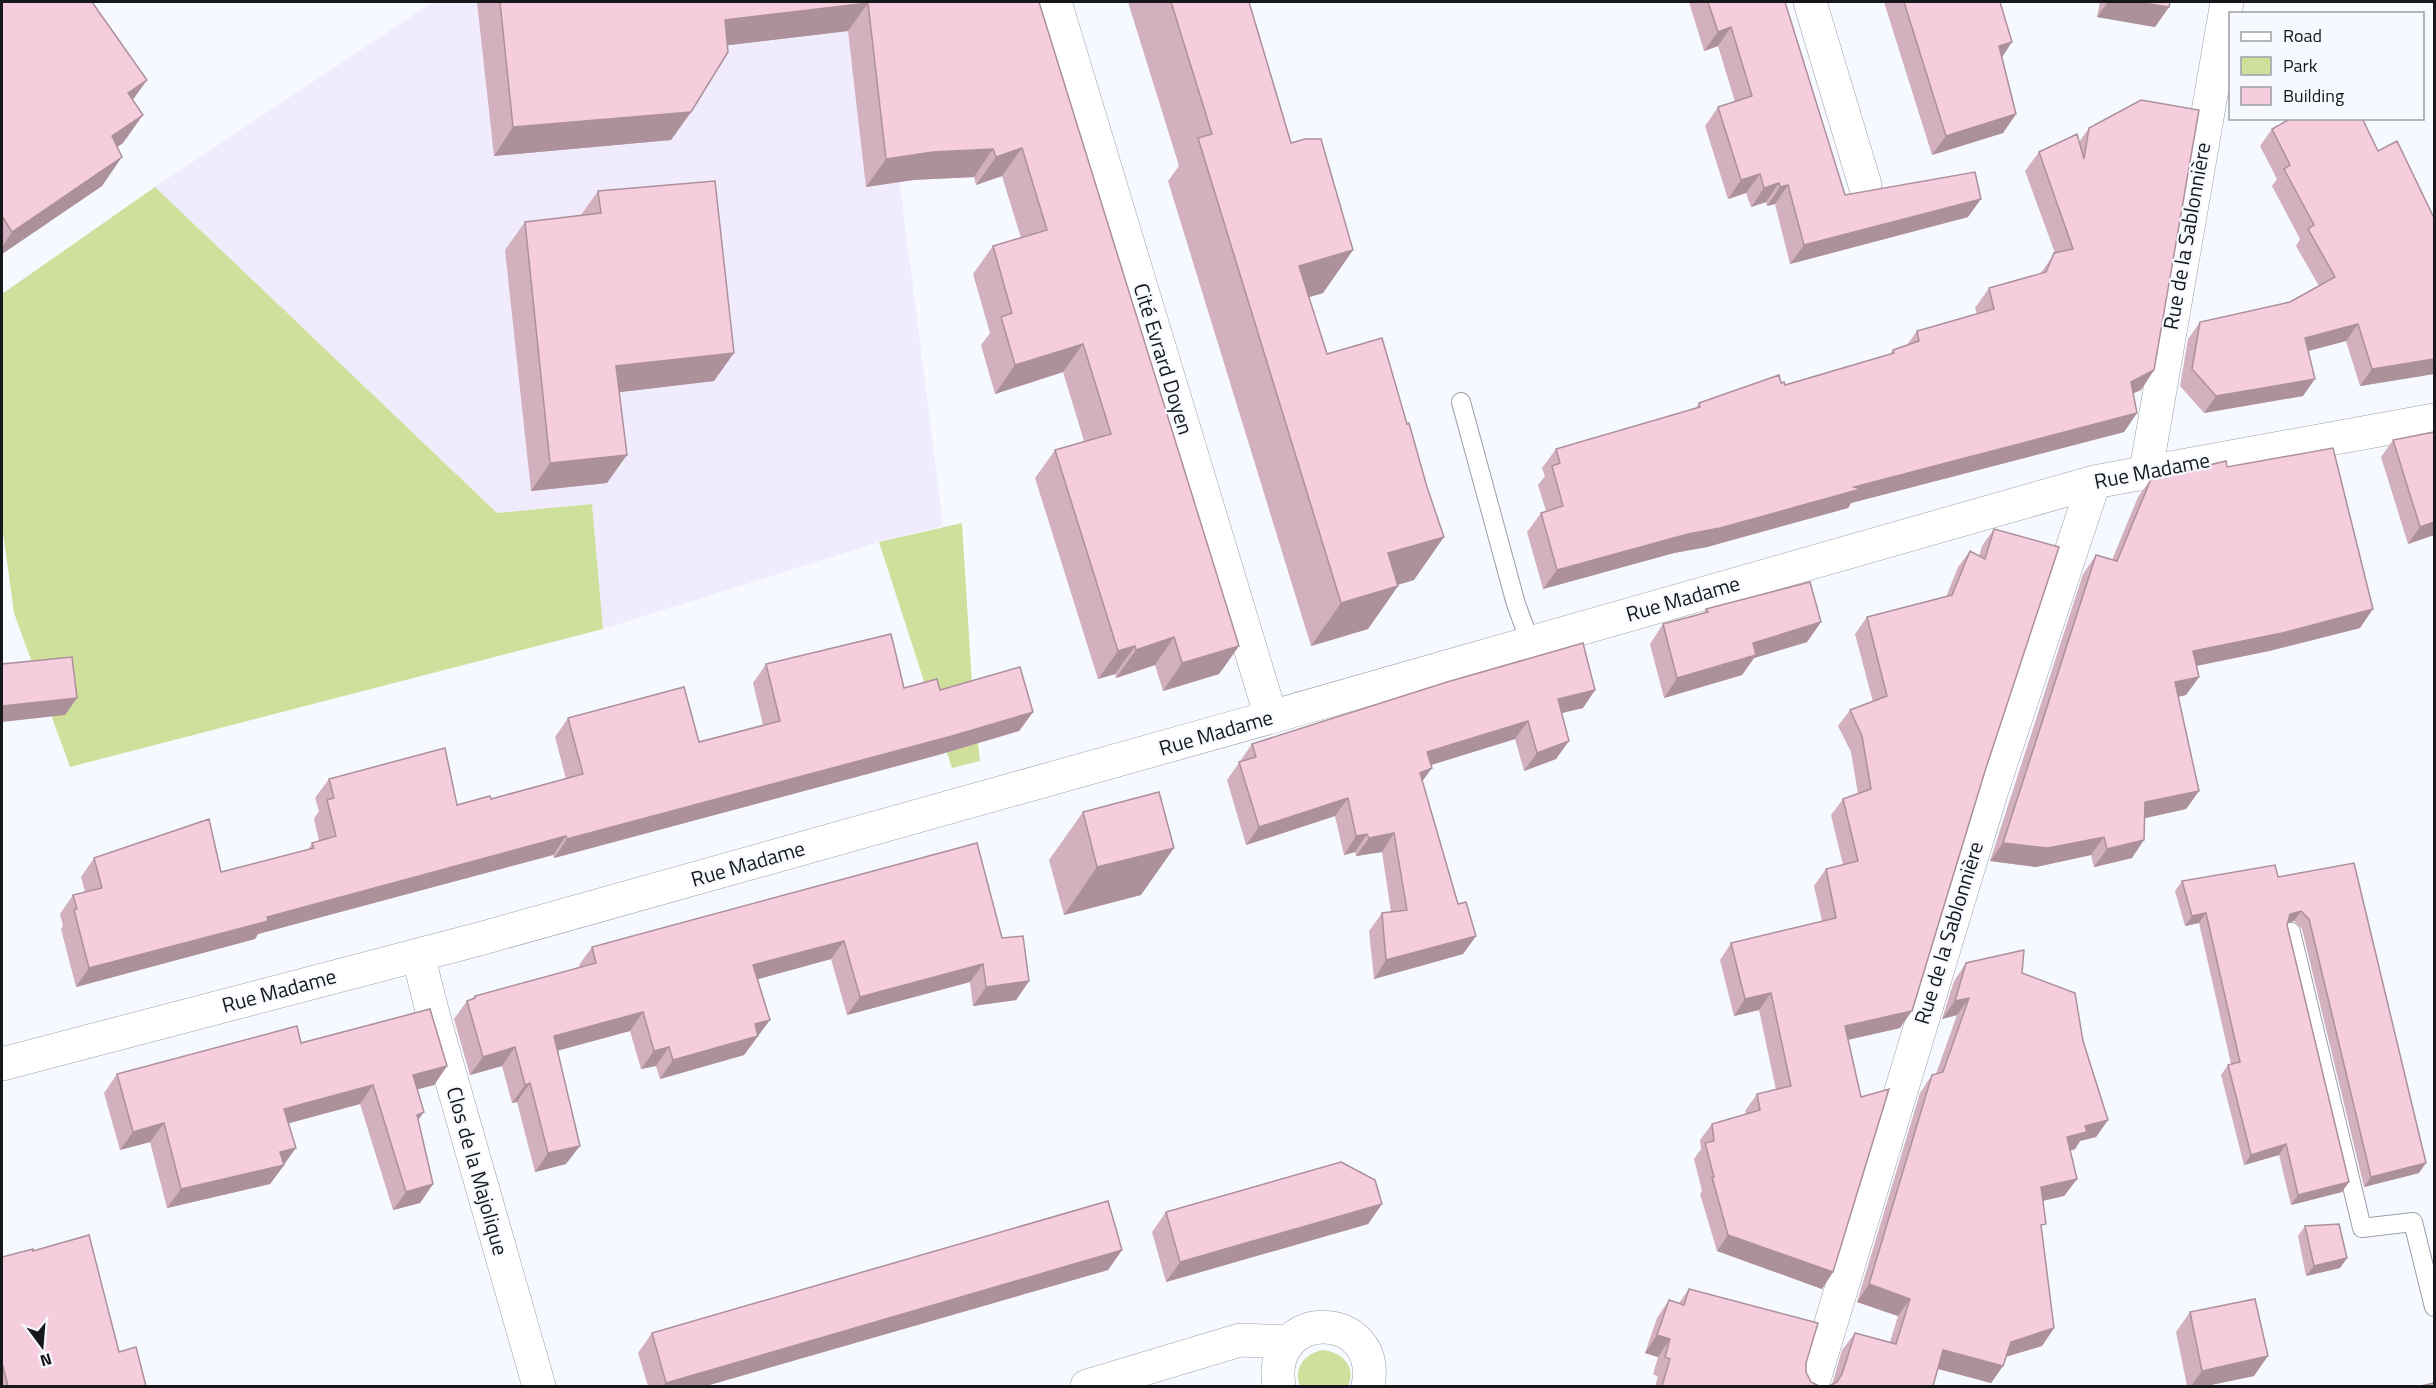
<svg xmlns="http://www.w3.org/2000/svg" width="2436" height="1388" viewBox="0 0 2436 1388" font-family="'Titillium Web',sans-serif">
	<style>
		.industrial { fill: #f1ecfd }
		.green { fill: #cfe09d }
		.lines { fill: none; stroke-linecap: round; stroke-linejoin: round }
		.lane-casing { stroke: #9c9fa8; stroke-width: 20 }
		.street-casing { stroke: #9c9fa8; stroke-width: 34 }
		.lane { stroke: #fff; stroke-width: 18 }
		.street { stroke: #fff; stroke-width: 33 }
		.wall { fill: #d3b0bd }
		.shaded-wall { fill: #ac909a }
		.building { fill: #f5cddc; stroke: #ac909a; stroke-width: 1.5 }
		.labels { text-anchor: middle; stroke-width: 4.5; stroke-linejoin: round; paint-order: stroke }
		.street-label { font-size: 21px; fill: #17181b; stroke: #f6f9ff }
	</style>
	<rect width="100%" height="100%" fill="#f6f9ff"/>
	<!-- industrial -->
	<path class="industrial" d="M433,2h444l66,524 -64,16 -276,87 -11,-125 -95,9 -342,-326z"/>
	<!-- green -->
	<path class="green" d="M155,187l342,326 95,-9 11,125 -533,138 -56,-154 -12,-88v-231z
		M962,523l11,177 7,61 -28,7 -73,-226z
		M1323,1350c19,2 34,17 25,36h-48c-7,-18 5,-33 23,-36z"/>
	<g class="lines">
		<!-- lane casing -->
		<g class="lane-casing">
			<path id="lane" d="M1461,402l55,202 14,38
				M2291,932l71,296 51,-6 21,85"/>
		</g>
		<!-- street casing -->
		<g class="street-casing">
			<path id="street" d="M1055,2l216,715
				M1810,2l55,183
				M2146,471l81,-469
				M418,955l17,67 104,364
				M2,1064l481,-126 788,-221 823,-235 340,-62
				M1087,1386l153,-46 48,2
				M1279,1386c-13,-80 104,-77 89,0
				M1812,1386l179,-593 103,-311"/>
		</g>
		<!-- lane -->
		<use href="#lane" class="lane"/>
		<!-- street -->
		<use href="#street" class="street"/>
	</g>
	<!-- wall -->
	<path class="wall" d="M2,2l131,98 -10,43 -6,4 -15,39 -100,68z
		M477,2h562l200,644 -20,28 -56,17 -8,-26 -39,13 -1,-4 -17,5 -63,-201 20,-28 29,-9 -21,-69 -68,22 -14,-49 9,-12 -17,-59 20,-28 28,-8 -19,-62 -26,9 -2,-8 -61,3 -47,7 -18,-156 -121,14 -36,67 -20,28 -177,16z
		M1128,2h121l42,141 62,107 -30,43 -14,4 18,57 87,226 -16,5v1l-30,43 -57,17 -143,-465 11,-15z
		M1689,2h96l60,193 123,22 -178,47 -15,-60 -8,2 -1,-4 -15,5 -5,-14 -18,6 -23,-73 13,-19 17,-5 -17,-56 -14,5z
		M1884,2h116l2,55 14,57 -13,19 -71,22z
		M2100,2h70l-1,5 -14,20 -58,-10z
		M2089,128l65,242 -13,20 -8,3 4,20 -13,19 -273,71 -3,5 -141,39 -33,6 -131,36 -16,-57 14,-19 5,-2 -8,-26 7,-9 -3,-8 14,-19 139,-40 4,-6 82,-20 4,2 105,-31 3,-4 14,-5 10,-14 60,-17 -2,-6 14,-20 51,-14 15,-21 -30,-82 14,-19 40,-10z
		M2272,129l162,245 -74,12 -14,-45 -38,10 -5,45 -99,17 -24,-27 8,-47 12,-17 90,-20 29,-16 -23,-40 4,-7 -28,-53 5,-7 -17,-33z
		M598,191l116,190 -95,11 -12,91 -76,8 -26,-241 20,-28 56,-7z
		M2434,432v103l-26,9 -27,-87 12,-17z
		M2227,467l133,161 -91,23 -72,15 2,11 -13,18 -8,2 21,94 -13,18 -41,9 -13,40 -38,9 -3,-12 -55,12 -46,-6 93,-287 13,-19 16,5 26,-63 13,-18z
		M1994,529l-94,499 -52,12 -15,232 -11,17 -105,-38 -17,-57 2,-3 -8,-32 7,-10 -1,-9 12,-16 34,-10 -1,-3 12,-17 19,-4 -17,-80 -25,6 -14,-56 11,-17 91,-22 -8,-35 12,-17 17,-4 -12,-50 12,-16 15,-5 -7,-42 -13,-26 12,-16 23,-8 -18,-68 12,-17 79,-20 12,-30 12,-16 9,5 3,-10z
		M1706,609l115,13 -14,20 -53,16 -12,17 -78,23 -14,-54 13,-20 41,-11z
		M766,664l138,24 36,2 93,22 -14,19 -81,24 -384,103 -1,-3 -295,79 -3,5 -179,48 -15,-58 2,-3 -3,-12 13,-19 12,-3 -4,-15 13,-19 127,14 87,-22 4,-7 7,-2 -5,-22 5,-8 -4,-13 14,-19 128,26 34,-6 75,-20 -11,-42 13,-19 131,24 64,-17 -10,-42z
		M1595,690l-12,18 -21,5 -6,46 -32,12 -9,-32 -84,26 -9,17 36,122 18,32 -13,18 -89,25 -5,-48 13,-18 9,-1 -9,-60 -26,4 -1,-4 -11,3 -9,-39 -89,29 -19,-65 25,-36z
		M1083,812l58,83 -77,20 -15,-55z
		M977,843l25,95 27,43 -13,19 -43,6 -3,-24 -123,33 -16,-56 -73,20 -1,59 -1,1 -12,16 -84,24 -4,-13 -15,3 -11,-38 -73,20 9,113 -31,8 -18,-70 -5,1 -10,-37 -32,9 -16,-56 13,-18 5,-2 3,-3 105,-28 -1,-3 13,-18z
		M2354,863l65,310 -55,14 -62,-258 -8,-8 -6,2 -1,2 55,267 -51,13 -12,-50 -35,10 -23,-90 7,-10 3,-1 -32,-141 -14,3 -10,-35 7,-10 96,-4z
		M1966,963l56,10 61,68 25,79 -12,17 -16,4 -5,8 -5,2 7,28 -13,17 -21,5 -2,30 13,97 -12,18 -36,11 -3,9 -12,17 -53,-14 -106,16 10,-35 13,-17 35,9 8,-26 -41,-14 63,-209 12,-18 4,-1 21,-59 -15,4 12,-38z
		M447,1066l-13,19 -17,4 1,31 15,64 -13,19 -27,7 -33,-106 -71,19 -6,44 -13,17 -103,24 -17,-66 -30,8 -16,-57 13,-19z
		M1382,1204l-14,20 -202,58 -14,-50 14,-20z
		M2305,1226l42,32 -7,10 -34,8 -8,-40z
		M1122,1250l-14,20 -402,116h-58l-10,-33 14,-20z
		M33,1251l86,101 27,34h-144v-129z
		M1689,1289l117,74v9l5,10 8,4h-164l3,-9 -5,-3 5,-17 -13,-4 12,-35 12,-18 10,3z
		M2190,1312l64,64 -48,10h-19l-11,-54z"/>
	<!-- shaded-wall -->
	<path class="shaded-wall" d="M2108,2h28l33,5 -14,20 -58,-10z
		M868,3l-20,28 -143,17 20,-28z
		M1731,27l-13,19 -14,5 14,-19z
		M2012,42l-13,20v-16z
		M147,80l-20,28 1,-15z
		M691,112l-20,28 -177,16 19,-29z
		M2016,114l-13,19 -71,22 14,-19z
		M143,115l-20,28 -31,21 20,-28z
		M1022,148l-20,28 -26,9 20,-28z
		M993,149l-19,28 -61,3 -47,7 20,-28 47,-7z
		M122,157l-20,29 -100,68v-7l10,-15z
		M1760,174l-14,19 -18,6 13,-19z
		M1779,183l-13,19 -15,5 13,-19z
		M1788,185l-13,19 -8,2 13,-19z
		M1981,199l-13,18 -178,47 14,-19z
		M1353,250l-30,43 -54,16 30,-43z
		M2358,324l-12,17 -53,14 12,-17z
		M1083,344l-20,28 -68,22 20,-29z
		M734,353l-20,28 -118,14 20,-29z
		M2434,359v15l-74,12 12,-17z
		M2154,370l-13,20 -24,11 14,-19z
		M2315,379l-12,17 -99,17 12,-17z
		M2137,413l-13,19 -273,71 -3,5 -141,39 -33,6 -131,36 14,-19 297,-83z
		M627,455l-20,28 -76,8 19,-28z
		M2434,522v13l-26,9 12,-17z
		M1444,537l-30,43 -56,16 30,-43z
		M1398,586l-30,43 -57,17 30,-43z
		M2373,609l-13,19 -91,23 -89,18 13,-18z
		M1821,622l-14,20 -53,16 -12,17 -78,23 13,-20 76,-35z
		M1174,637l-19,28 -39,13 20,-28z
		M1135,646l-20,28 -17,5 20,-28z
		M1239,646l-20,28 -56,17 19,-28z
		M2199,677l-13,18 -23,5 12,-18z
		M1595,690l-12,18 -38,9 13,-18z
		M77,698l-12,17 -63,7v-16z
		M1033,712l-14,19 -81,24 -384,103 13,-19z
		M1528,721l-13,18 -100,31 12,-18z
		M1569,741l-13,18 -32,12 13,-18z
		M1432,768l-13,18 1,-13z
		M2199,791l-13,18 -54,12 13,-19z
		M1348,798l-13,18 -89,29 13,-18z
		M1394,833l-12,19 -26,4 13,-18z
		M1367,834l-12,18 -11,3 12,-19z
		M566,836l-13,19 -295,79 -3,5 -179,48 13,-19 178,-51z
		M2104,837l-13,18 -55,12 -46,-6 13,-18z
		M2144,840l-12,18 -38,9 13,-18z
		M1174,848l-33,47 -77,20 33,-48z
		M2301,911l-7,10 -11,3 7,-10z
		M2206,913l-7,10 -14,3 7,-10z
		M1476,936l-13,18 -89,25 12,-19z
		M844,941l-13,18 -91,25 13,-19z
		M983,964l-13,18 -123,33 13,-18z
		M1029,981l-13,19 -43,6 13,-19z
		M1771,993l-12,17 -25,6 11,-17z
		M1969,998l-12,17 -15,4 13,-18z
		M1912,1011l-12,17 -67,15 12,-17z
		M643,1012l-13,19 -89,24 13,-19z
		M770,1020l-26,35 -84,24 13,-19 82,-36z
		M515,1047l-13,19 -32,9 13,-18z
		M669,1047l-13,19 -15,3 13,-18z
		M447,1066l-13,19 -34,9 13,-19z
		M530,1083l-13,19 -5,1 13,-18z
		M373,1085l-13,19 -89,24 13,-19z
		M424,1112l-14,19 7,-16z
		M2108,1120l-12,17 -16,4 -5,8 -21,6 13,-18 18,-11z
		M164,1123l-14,19 -30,8 13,-18z
		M2286,1144l-7,11 -35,10 7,-10z
		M580,1146l-14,18 -31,8 13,-19z
		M296,1148l-26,36 -103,24 14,-19 99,-37z
		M2426,1163l-7,10 -55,14 7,-10z
		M2077,1179l-13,17 -36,8 13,-17z
		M2349,1182l-7,10 -51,13 7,-10z
		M433,1184l-13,19 -27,7 13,-18z
		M1382,1204l-14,20 -202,58 14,-20z
		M1728,1235l105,37 -11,17 -105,-38z
		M1122,1250l-14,20 -402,116h-43l3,-3z
		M2347,1258l-7,10 -34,8 8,-10z
		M1869,1284l41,15 -12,17 -41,-14z
		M2054,1328l-12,18 -44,13 13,-17z
		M1657,1335l13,4 -12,18 -13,-4z
		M1943,1350l60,16 -12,17 -60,-16z
		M2268,1356l-14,20 -48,10h-15l11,-15z"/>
	<!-- building -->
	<path class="building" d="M2,2h90l55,78 -19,13 15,22 -31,21 10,21 -110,75 -10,-16z
		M500,2h539l200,644 -57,17 -8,-26 -38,13 -1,-4 -17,5 -63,-201 56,-16 -28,-90 -68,21 -14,-48 11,-4 -19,-67 54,-16 -25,-82 -26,9 -3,-8 -60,3 -47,7 -18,-156 -143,17 3,32 -37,60 -178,15z
		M1171,2h78l42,141 14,-4h16l32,111 -54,16 28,88 55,-16 25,86 2,-1 18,64 17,50 -56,16 10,33 -57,17 -143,-465 14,-4z
		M1708,2h77l60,193 130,-23 6,27 -177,46 -16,-60 -8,2 -1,-4 -15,5 -4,-14 -19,6 -23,-73 34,-11 -21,-69 -13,5z
		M1904,2h96l12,40 -13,4 17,68 -70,22z
		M2136,2h34l-1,5z
		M2141,100l58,10 -45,260 -23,12 6,31 -283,74 7,2 -141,39 -32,6 -131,36 -16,-57 22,-7 -11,-40 8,-3 -4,-14 144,-42 -1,-4 80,-28 2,8 3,-1 1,3 109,-32 -1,-3 26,-9 -2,-10 77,-22 -5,-21 57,-16 8,-19 19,-4 -34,-97 38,-18 7,25 5,-31z
		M2292,118h70l16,33 19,-10 37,77v141l-62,10 -14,-45 -53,14 10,41 -99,17 -24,-27 8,-47 90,-20 45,-25 -27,-48 6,-4 -30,-56 6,-4 -18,-36z
		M715,181l19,172 -118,13 11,89 -77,8 -25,-241 76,-9 -3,-22z
		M2434,432v90l-14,5 -27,-87z
		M2333,448l40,161 -91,24 -89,18 6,26 -24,5 24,109 -54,11 -1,38 -37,9 -3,-12 -56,11 -45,-5 93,-288 21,6 34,-82 75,-18 1,6z
		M1994,529l65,18 -74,224 -73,240 -67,15 16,71 28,-8 -56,183 -105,-37 -16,-58h2l-9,-34 9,-2 -2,-17 48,-14 -3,-16 34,-8 -20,-93 -26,6 -14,-56 105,-25 -10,-49 32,-8 -15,-62 28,-10 -9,-53 -12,-26 37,-14 -20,-79 85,-22 18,-44 15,8z
		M1810,582l11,40 -68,21 3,12 -79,23 -14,-54 45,-12 -2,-3z
		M891,634l13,54 33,-9 3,11 80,-23 13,45 -81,24 -385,103 -1,-3 -299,81 1,4 -179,47 -15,-58 3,-1 -4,-14 29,-7 -8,-30 115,-39 12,53 93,-24 -2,-5 24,-7 -9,-36 7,-2 -5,-19 116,-31 12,57 33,-9 1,3 92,-25 -15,-56 116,-31 15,55 81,-21 -14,-57z
		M1583,643l12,47 -37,9 11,42 -32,12 -9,-32 -101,31 5,16 -12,5 38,131 8,-2 10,34 -90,24 -4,-47 25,-3 -13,-77 -25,5 -2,-4 -11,2 -8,-38 -89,29 -20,-65 17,-5 -4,-13 195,-62z
		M72,657l5,41 -75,8v-42z
		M1159,792l15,56 -77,19 -14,-55z
		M977,843l25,95 21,-2 6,45 -43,6 -3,-23 -123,33 -16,-56 -91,24 17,55 -15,4 3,12 -85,24 -4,-13 -15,4 -11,-39 -89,24 26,110 -32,7 -18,-70 -5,2 -10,-38 -32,10 -16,-56 8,-3v-2l121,-33 -4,-16z
		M2354,863l72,300 -55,14 -62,-258 -8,-8 -11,3 -3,11 62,257 -51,13 -12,-51 -35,11 -23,-90 12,-3 -34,-149 -14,3 -10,-35 93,-16 3,12z
		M2024,950l-2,23 53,20 8,48 25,79 -23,6 2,6 -20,5 10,42 -36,8 5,37 -5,1 13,103 -43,14 -8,24 -60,-16 -10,36h-104l8,-4 5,-8 13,-41 41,11 14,-45 -41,-15 63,-209 11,-3 26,-74 -14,3 11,-38z
		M430,1009l17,57 -34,9 11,37 -7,3 16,69 -27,8 -33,-107 -89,24 12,39 -16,4 4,13 -103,24 -17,-66 -31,9 -16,-58 180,-48 4,17z
		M1341,1162l34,18 7,24 -202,58 -14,-50z
		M1108,1201l14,49 -456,133 -14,-50z
		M2339,1224l8,34 -33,8 -9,-40z
		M89,1235l30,117 17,-5 10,39h-138l-6,-23v-106l31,-8v2z
		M1689,1289l129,34 -12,40v9l5,10 8,4h-157l8,-27 -5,-2 5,-18 -13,-4 12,-35 15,5z
		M2255,1299l13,57 -66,15 -12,-59z
		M2434,1383v3h-13z"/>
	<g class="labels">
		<!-- street labels -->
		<g class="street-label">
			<text transform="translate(2187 236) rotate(-80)" y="7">Rue de la Sablonnière</text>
			<text transform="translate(1163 359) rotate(73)" y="7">Cité Evrard Doyen</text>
			<text transform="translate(2152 471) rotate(-11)" y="7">Rue Madame</text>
			<text transform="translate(1683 599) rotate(-16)" y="7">Rue Madame</text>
			<text transform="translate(1216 733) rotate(-16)" y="7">Rue Madame</text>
			<text transform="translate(748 864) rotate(-16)" y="7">Rue Madame</text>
			<text transform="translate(1949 933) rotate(-73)" y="7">Rue de la Sablonnière</text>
			<text transform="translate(279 991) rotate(-15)" y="7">Rue Madame</text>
			<text transform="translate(477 1171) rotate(74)" y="7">Clos de la Majolique</text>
		</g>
	</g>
	<!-- border -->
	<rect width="2436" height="1388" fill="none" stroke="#17181b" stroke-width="6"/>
	<!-- legend -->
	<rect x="2229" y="12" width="195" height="108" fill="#f6f9ff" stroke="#9d9fa4" stroke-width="1.5"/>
	<rect x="2241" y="32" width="30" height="9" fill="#ffffff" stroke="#9d9fa4" stroke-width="1.5"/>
	<text x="2283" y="42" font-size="18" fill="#17181b">Road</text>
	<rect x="2241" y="57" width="30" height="18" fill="#cfe09d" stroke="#9d9fa4" stroke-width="1.5"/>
	<text x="2283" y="72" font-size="18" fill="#17181b">Park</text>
	<rect x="2241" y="87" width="30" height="18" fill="#f5cddc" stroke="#9d9fa4" stroke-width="1.5"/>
	<text x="2283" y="102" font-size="18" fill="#17181b">Building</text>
	<!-- north arrow -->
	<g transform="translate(42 1346) rotate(164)" stroke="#f6f9ff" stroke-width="4.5" paint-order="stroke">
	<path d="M0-4.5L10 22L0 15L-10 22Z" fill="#17181b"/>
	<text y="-9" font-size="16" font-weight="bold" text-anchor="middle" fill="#17181b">N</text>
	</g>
</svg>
